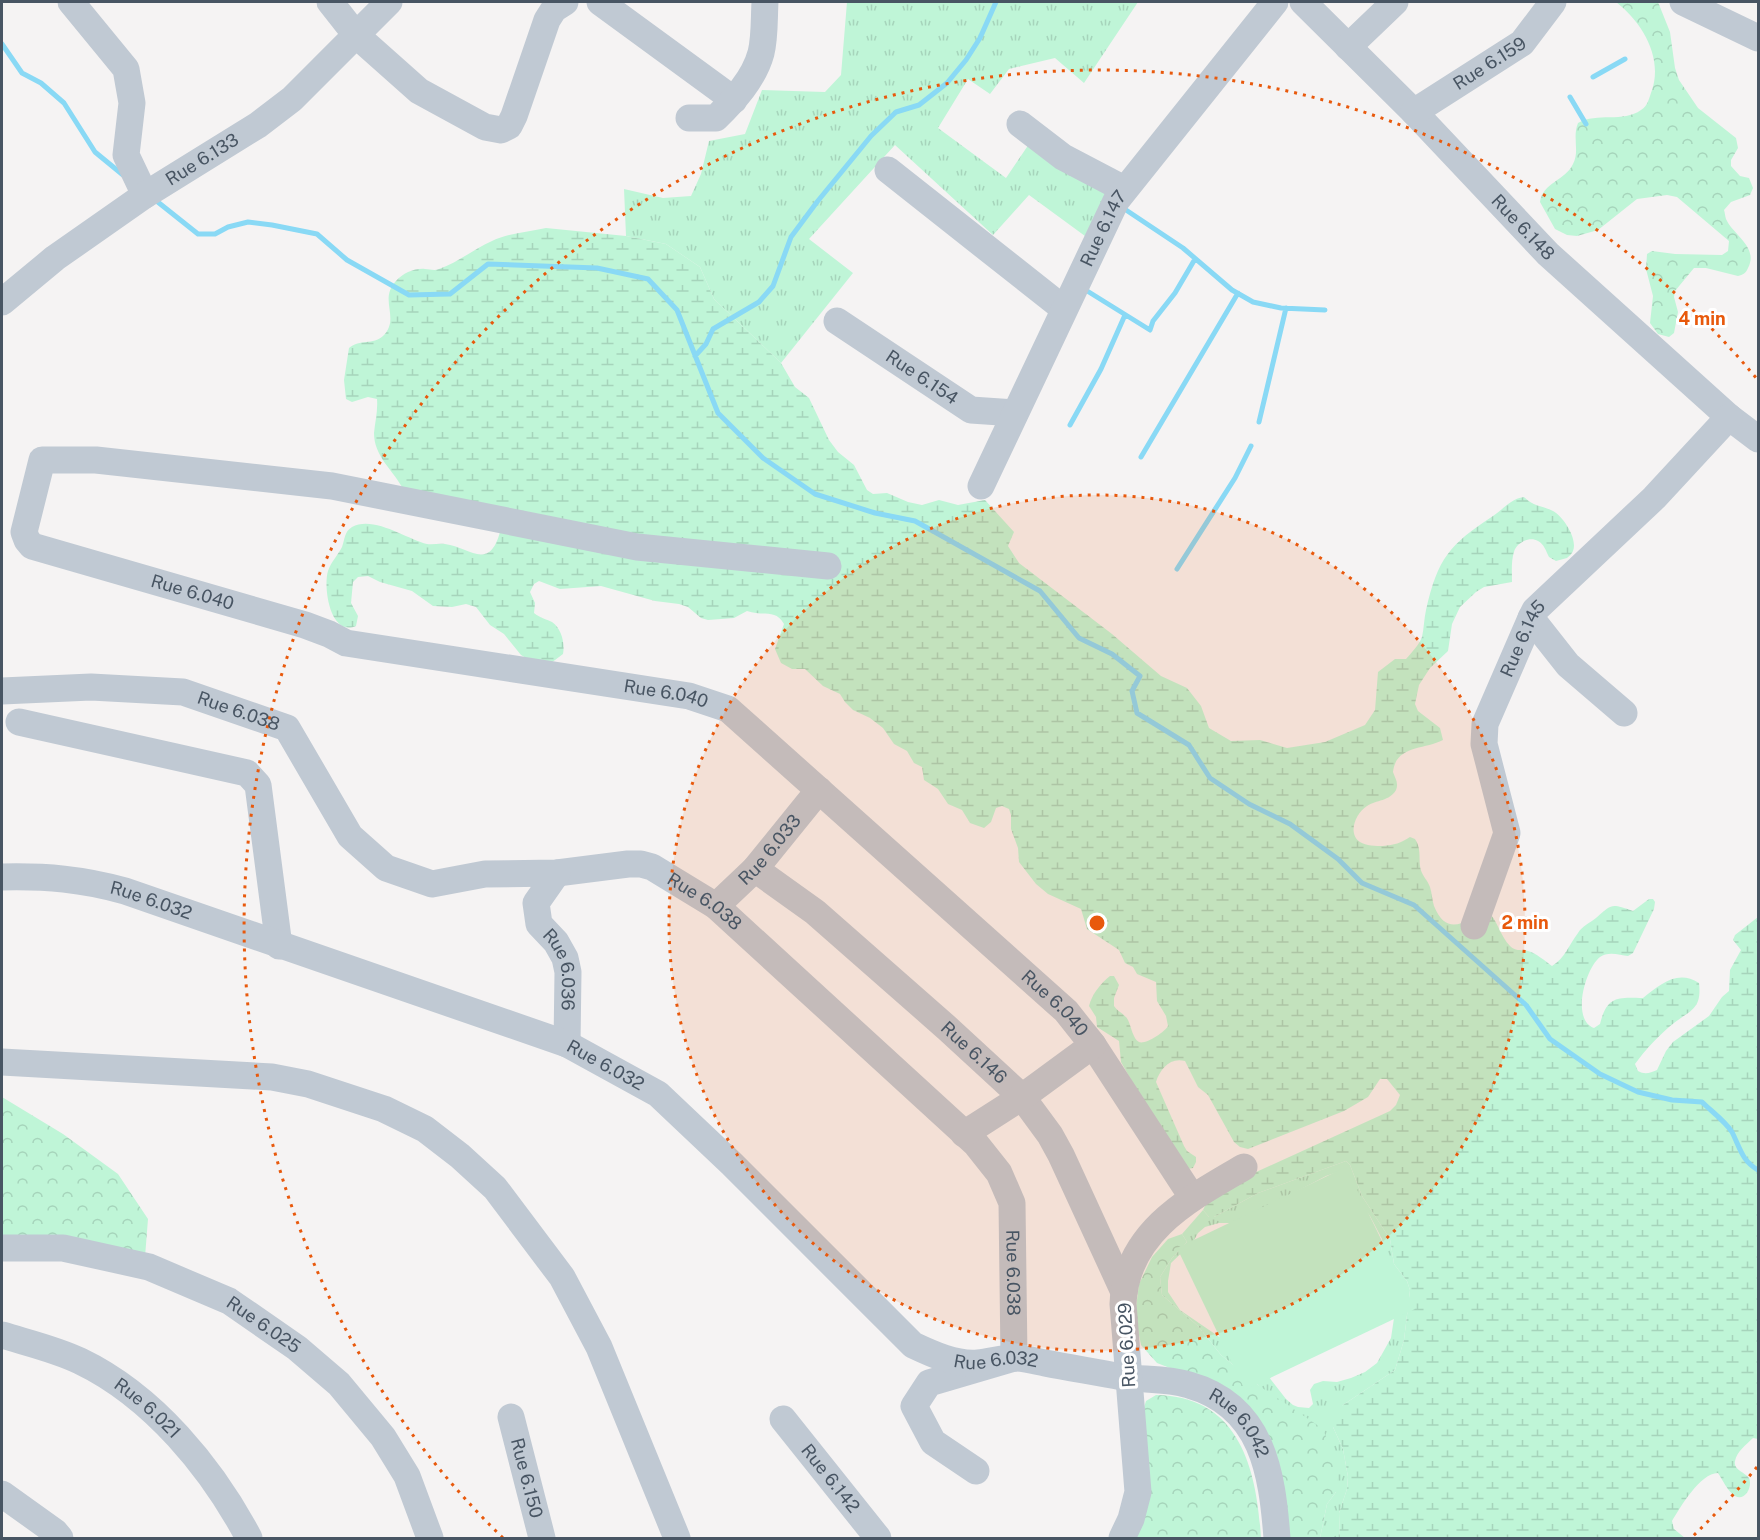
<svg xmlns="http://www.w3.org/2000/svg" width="1760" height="1540" viewBox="0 0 1760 1540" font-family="'Public Sans',sans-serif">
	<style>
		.grass { fill: url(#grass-tufts); fill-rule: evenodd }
		.forest { fill: url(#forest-crowns) }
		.wetland { fill: url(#wetland-marsh) }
		.pitch { fill: #bff5d7 }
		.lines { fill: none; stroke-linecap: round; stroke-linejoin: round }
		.stream { stroke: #89d9f5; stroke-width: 5 }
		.minor { stroke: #c0c9d3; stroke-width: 27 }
		.ring { fill: none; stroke: #e8590c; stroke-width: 3; stroke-dasharray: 3 6 }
		.labels { text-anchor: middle; stroke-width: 6; stroke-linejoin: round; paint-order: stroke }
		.street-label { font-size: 18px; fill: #485563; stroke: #fff }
		.centre { fill: #e8590c; stroke: #fff; stroke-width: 3 }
		.ring-label { font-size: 18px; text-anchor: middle; font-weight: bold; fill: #e8590c; stroke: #fff; stroke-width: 6; stroke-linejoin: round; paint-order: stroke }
	</style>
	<defs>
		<pattern id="grass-tufts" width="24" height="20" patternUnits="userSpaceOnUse" patternTransform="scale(1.5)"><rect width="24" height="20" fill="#bff5d7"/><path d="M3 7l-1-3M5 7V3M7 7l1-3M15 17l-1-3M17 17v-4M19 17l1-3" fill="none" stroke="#a6d4bb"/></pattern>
		<pattern id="forest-crowns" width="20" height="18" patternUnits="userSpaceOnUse" patternTransform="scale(1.5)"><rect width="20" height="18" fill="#bff5d7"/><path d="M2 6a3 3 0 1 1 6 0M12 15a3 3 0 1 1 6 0" fill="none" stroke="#a6d4bb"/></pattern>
		<pattern id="wetland-marsh" width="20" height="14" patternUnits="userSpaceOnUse" patternTransform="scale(1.5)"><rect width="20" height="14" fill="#bff5d7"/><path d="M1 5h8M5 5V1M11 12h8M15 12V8" fill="none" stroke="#a6d4bb"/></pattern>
	</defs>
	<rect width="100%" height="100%" fill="#f5f3f3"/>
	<!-- grass -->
	<path class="grass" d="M847,2h291l-54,81 -29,-25 -46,11 -19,25 -22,-15 -30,49 68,50 23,-34 78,47 -22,45 -56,-41 -36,40 -98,-90 -86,94 44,34 -72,90 -67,-64 -14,-32 -34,-23 -40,-8 -2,-47 39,9 28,-2 10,-22 8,-33 36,-7 17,-44 63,2 16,-17z
		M1346,1161l4,4 12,31 28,43 4,25 13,17 3,9 -6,50 -9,30 -52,35 -10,22 10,22 5,28 -1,12 -8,24 1,25h-20l7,-34 9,-12 -78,-107 -37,-30 -23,-29 -36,-31 -2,-18 12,-19 15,-16 -5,-8 21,-24 6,7h5l44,-24zM1338,1172l32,44 12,23 12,79 -3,20 -14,25 -12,9 -14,6 -14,4 -14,-1 -9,3 -4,6 3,14 -4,4 -11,-1 -5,-2 -7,-6 -21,-27 -18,-16 -67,-46 -12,-18v-11l3,-18 22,-21 5,-9 7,-6 14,-4h18l89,-47z"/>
	<!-- forest -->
	<path class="forest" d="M1616,2h42l12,30 5,36 4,12 19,28 38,30 2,10 -7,12v6l9,10 9,2 4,10 -3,7 -19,7 -7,8c1,3 1,6 2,9 7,16 33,28 22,49 -2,5 -5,7 -10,8l-32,-8h-12l-19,23 -1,6 4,15 -4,21 -5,4 -11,-3 -8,-11 3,-27 -7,-27 1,-15 5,-3 23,3 47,1 6,-4 1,-10 -52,-44 -10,-2 -30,4 -39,31 -21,6 -10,-1 -12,-6 -15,-27c3,-20 25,-21 33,-38 7,-13 -1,-26 5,-41 19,-11 45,0 63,-13 7,-4 8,-12 11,-20 11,-33 -10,-68 -36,-88z
		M2,1097l61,37 55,40 30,45 -3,38 -143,-21z
		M1182,1234l5,8 -15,16 -12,19 2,18 36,31 23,29 37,30 65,44 15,39 -2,24 -9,12 -7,34h-36l-60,-149 -67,-26 -16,-18 -6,-30 4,-31 13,-27 16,-18z
		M1156,1395c84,1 101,75 105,143h-127l8,-124 4,-13z"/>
	<!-- wetland -->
	<path class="wetland" d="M546,228l80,8 40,8 34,23 14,32 67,64 14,24 14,11 20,42 9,12 16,13 13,25 6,4 14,-1 21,9 14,3 17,-5 19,5 27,-5 29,32 -6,14 11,17 93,71 49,42 26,12 14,18 8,22 22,13 29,-1 27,8 38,-6 40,-17 10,-15 3,-38 17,-13h11c5,-6 13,-14 16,-22 2,-9 2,-18 4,-27 12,-52 23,-65 67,-94 11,-7 17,-17 31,-19 10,10 17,8 29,14 10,5 25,28 20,40 -1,3 -4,5 -6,7l-11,3 -7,-4c-3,-6 -5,-13 -11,-16 -9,-5 -22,2 -24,11 -3,9 -2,21 -2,30l-28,5 -8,5 -16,15 -8,17 -4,27 -18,17 -11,17 -4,19 3,7 22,17 3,12c-19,10 -47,5 -50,32 2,6 6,11 3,18 -6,11 -20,10 -29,16 -11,7 -20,27 -7,36 6,4 16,4 23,4 11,-1 18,-3 27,-9l5,2c6,9 4,17 5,27 1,9 7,13 10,21 2,6 2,13 4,19 13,31 30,16 53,5 11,9 13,25 23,35 6,6 11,3 18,5 8,2 17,10 24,15 13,-8 17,-21 26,-33 4,-7 12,-10 18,-15 17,-15 15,-14 37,-7l16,-12h4l2,3 -1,7 -21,44 -5,3c-8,-1 -20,-5 -28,1 -15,12 -29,63 -6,71l6,-4c7,-28 17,-27 43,-26 17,-13 34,-29 56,-15 3,26 -8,27 -25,40 -13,10 -29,27 -39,41l3,7c7,4 12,2 19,-1l9,-19 7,-9 36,-26 13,-19 7,-6 1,-21 11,-20 -8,-10 2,-5 23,-18v522l-5,-1c-7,7 -16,13 -18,23 -2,9 10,11 14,17 4,8 -4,24 -14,18 -7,-4 -13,-17 -17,-23 -18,0 -38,35 -46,48l2,8 11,9h-345l-1,-25 8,-24 1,-12 -5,-28 -10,-22v-7l2,-7 8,-8 52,-35 9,-30 6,-50 -3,-9 -13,-17 -4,-25 -28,-43 -12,-31 -4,-4 -88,32 -44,24h-5l-6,-7 4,-8 36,-24 147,-67 6,-6 4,-10 -13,-16h-7l-12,18 -24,14 -96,38 -8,-2 -6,-5 -26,-47 -10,-8 -13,-26c-15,-4 -25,8 -29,21l28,64 3,5 9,6v5l-3,6 -5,1 -15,-14 -52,-93 -2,-21 -22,-14 -1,-10 -7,-11c3,-12 12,-23 21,-30h4l5,9 -5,13v8c4,6 11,8 14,14 3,6 5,19 11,22 6,3 26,-10 29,-16l-2,-10 -9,-15 -1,-19 -19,-8 -4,-7 -8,-4 -6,-13 -32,-21 -6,-20 -33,-15 -12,-10 -17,-22 -1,-14 -7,-19v-14l-2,-6 -7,-3 -6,2 -5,14 -7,6 -14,-5 -8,-13 -14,-6 -10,-15 -14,-9 -2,-13 -8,-4 -7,-12 -13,-7 -11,-16 -13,-10 -17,-8 -8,-8 -5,-8 -17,-8 -18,-17h-13l-11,-6 -6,-14 9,-25c-9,-16 -21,-7 -37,-13l-13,7 -26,2 -7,-2 -13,-11 -9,-3 -24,-3 -54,-15 -41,3 -21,-8 -5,3 -4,8 5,11 -1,10c6,5 12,6 18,9 10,7 13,22 11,32l-12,9 -20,-2 -10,-6 -17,-21 -14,-9 -14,-18 -10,-3 -14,3 -19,-1 -21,-15 -32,-9 -12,-6 -10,1 -5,5 -2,21 7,13 -2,10c-26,11 -33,-39 -28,-55 3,-9 10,-16 14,-24 3,-8 2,-15 10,-20 21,-12 55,12 75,17 6,1 12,-1 18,0 24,3 44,28 55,-12l-98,-45c-10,-18 -28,-31 -28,-54 1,-11 4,-22 3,-34l-9,-2 -16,5 -6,-3 -2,-19 5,-32c11,-9 24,-3 34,-12 18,-18 -5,-36 13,-55 7,-8 19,-13 29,-12 5,0 9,2 14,0 18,-6 35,-20 53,-28 16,-8 37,-9 54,-13z"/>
	<!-- pitch -->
	<path class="pitch" d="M1346,1167l69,142 -170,81 -68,-142z"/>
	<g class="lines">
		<!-- stream -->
		<path class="stream" d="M2,44l20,29 19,10 23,20 31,49 28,23
			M1593,77l32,-18
			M1570,97l16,27
			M154,199l44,35h17l13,-7 20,-5 24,3 45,9 30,26 62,35 41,-1 38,-30 109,4 51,11 29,31 41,103 45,45 52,36 60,19 40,8 125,70 39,47 33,16 28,22 -8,15 5,22 52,32 21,33 39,26 41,20 48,35 24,24 52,22 112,100 24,34 50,35 38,18 34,8 30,2c9,9 23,19 30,30 8,16 10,29 26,38
			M1126,210l57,38 49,42 21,12 28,6 44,2
			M1084,289l66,41 3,-9 22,-28 20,-34
			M695,356l11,-12 7,-15 46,-27 14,-16 18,-49 26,-35 54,-66 25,-24 23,-7 28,-22 19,-23 14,-22 16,-36
			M1259,422l27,-114
			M1070,425l31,-56 24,-54
			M1141,457l97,-164
			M1177,569l58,-91 16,-32"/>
		<!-- minor -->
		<g class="minor">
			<path d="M71,2l55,67 6,34 -6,52 19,40"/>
			<path d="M330,2l26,33 63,56 66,36 16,3 8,-4 5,-10 33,-96 7,-11 11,-7"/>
			<path d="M600,2l134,98"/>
			<path id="s1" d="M1303,2l111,110 134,142 181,163 29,22"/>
			<path d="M1683,2l75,36"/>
			<path d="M1348,47l47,-45"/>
			<path id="s2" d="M1414,112l108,-69 31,-41"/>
			<path d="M689,118h27c18,-18 38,-39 45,-65 4,-16 3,-35 4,-51"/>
			<path d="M1020,124l43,33 61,32"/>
			<path d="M888,170l176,139"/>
			<path id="s3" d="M2,302l53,-44 90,-63 113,-70 34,-26 97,-97"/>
			<path id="s4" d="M837,321l134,89 44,3"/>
			<path id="s5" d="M981,486l135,-285 159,-199"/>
			<path id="s6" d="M828,566l-191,-19 -305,-61 -236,-26h-54l-18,72 3,8 5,6 273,79 24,9 17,9 343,53 39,13 338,302 27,34 99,152"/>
			<path d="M1531,618l37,47 56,48"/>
			<path id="s7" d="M2,691l89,-4 92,5 104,36 63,108 36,32 46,16 53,-10 72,-1 71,-9h13l11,3 64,39 260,238 23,29 13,30 2,155 -85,25 -15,23 19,36 43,29"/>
			<path d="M19,722l228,51 11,12 21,161"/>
			<path id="s8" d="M755,869l60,43 132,116 75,69 28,38 11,20 63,137"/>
			<path id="s9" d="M557,873l-21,30 3,21 17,18 9,16 3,14 -1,72"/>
			<path id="s10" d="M2,877c44,-1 80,2 123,14l442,153 91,50 74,70 181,181c19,9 43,20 65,18 12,-1 24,-5 36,-5 10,0 21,3 31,5 26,5 51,9 77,14 21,3 46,1 67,8 74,21 83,88 88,153"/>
			<path id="s11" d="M716,906l39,-37 64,-79"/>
			<path id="s12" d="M1474,926l33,-93 -23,-89 1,-20 46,-106 4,-8 119,-112 75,-81"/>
			<path d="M2,1062l270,15 36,7 76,25 41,20 35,27 35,32 67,89 37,70 78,191"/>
			<path d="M964,1134l58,-37 71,-52"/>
			<path id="s13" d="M2,1248h61l86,19 80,34 68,47 42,36 44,53 24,39 23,62"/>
			<path id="s14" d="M2,1335c26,8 53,14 78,26 73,35 132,107 169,177"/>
			<path id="s15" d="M511,1417l31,121"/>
			<path id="s16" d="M783,1419l95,119"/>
			<path d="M2,1494l53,38 5,6"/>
			<path d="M1122,1538l9,-19 7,-27 -15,-188c3,-72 66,-105 121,-137"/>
		</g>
	</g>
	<!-- distance rings -->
	<circle cx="1097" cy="923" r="428" fill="#e8590c" fill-opacity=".12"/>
	<g class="ring">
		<circle cx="1097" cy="923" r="428"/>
		<path d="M1757 1467A855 855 0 0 1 1691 1538M503 1538A855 855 0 1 1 1757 379"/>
	</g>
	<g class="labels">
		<!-- street labels -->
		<g class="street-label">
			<text dy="6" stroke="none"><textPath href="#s2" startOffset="90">Rue 6.159</textPath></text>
			<text dy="6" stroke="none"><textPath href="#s3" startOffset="246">Rue 6.133</textPath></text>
			<text dy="6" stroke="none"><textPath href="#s1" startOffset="315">Rue 6.148</textPath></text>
			<text dy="6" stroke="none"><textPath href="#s5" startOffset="285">Rue 6.147</textPath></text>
			<text dy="6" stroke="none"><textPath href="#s4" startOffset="102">Rue 6.154</textPath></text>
			<text dy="6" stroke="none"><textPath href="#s6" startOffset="1052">Rue 6.040</textPath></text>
			<text dy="6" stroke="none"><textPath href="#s12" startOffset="304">Rue 6.145</textPath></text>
			<text dy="6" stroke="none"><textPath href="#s6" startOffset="1538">Rue 6.040</textPath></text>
			<text dy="6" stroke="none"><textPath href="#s7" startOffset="240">Rue 6.038</textPath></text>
			<text dy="6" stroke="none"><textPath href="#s11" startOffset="78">Rue 6.033</textPath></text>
			<text dy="6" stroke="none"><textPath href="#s10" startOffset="152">Rue 6.032</textPath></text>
			<text dy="6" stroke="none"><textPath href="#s7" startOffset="798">Rue 6.038</textPath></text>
			<text dy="6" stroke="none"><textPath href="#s9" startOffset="111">Rue 6.036</textPath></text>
			<text dy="6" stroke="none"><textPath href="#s6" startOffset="2042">Rue 6.040</textPath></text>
			<text dy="6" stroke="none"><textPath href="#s8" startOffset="286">Rue 6.146</textPath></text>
			<text dy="6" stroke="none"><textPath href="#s10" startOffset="636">Rue 6.032</textPath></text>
			<text dy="6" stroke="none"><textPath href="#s7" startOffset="1302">Rue 6.038</textPath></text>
			<text dy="6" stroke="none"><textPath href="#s13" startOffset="278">Rue 6.025</textPath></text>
			<text transform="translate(1127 1345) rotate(-93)" y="6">Rue 6.029</text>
			<text dy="6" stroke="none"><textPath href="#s10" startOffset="1140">Rue 6.032</textPath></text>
			<text dy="6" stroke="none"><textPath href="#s14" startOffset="165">Rue 6.021</textPath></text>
			<text dy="6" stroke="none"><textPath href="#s10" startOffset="1401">Rue 6.042</textPath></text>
			<text dy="6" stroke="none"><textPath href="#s15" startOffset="63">Rue 6.150</textPath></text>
			<text dy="6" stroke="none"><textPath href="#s16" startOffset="76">Rue 6.142</textPath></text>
		</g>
	</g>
	<circle cx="1097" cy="923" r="9" class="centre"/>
	<g class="ring-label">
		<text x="1702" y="325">4 min</text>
		<text x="1525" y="929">2 min</text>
	</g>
	<!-- border -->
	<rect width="1760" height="1540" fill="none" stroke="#485563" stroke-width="6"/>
</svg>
